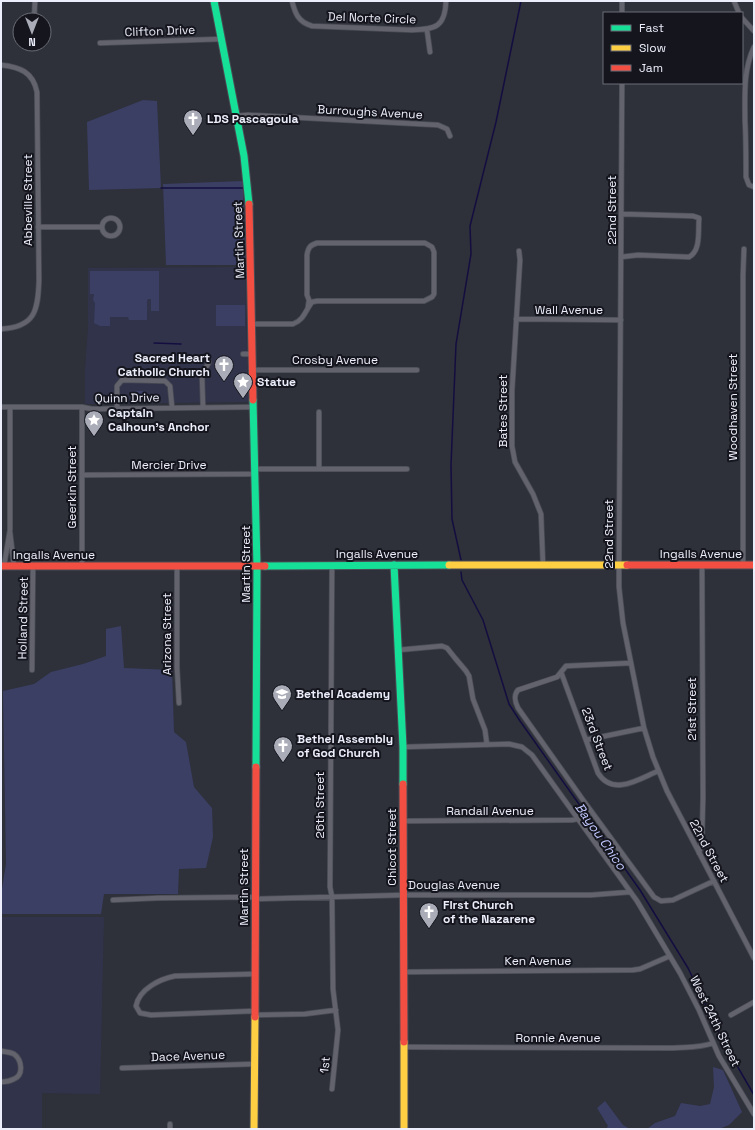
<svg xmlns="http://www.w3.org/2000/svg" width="755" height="1130" viewBox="0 0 755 1130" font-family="'Space Grotesk',sans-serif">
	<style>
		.built { fill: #31334b }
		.green { fill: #3b3f64 }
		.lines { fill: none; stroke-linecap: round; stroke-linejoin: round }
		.stream { stroke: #140e40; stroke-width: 1.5 }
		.street-casing { stroke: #4a4c55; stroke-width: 6 }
		.fast-casing { stroke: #4a4c55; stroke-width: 9 }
		.slow-casing { stroke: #4a4c55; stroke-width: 9 }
		.jam-casing { stroke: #4a4c55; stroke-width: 9 }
		.street { stroke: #62636c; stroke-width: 4.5 }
		.fast { stroke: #16e098; stroke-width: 7 }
		.slow { stroke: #ffcf43; stroke-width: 7 }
		.jam { stroke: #f24e42; stroke-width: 7 }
		.labels { text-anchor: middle; stroke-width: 4; stroke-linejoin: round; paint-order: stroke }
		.street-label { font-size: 12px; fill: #eceefb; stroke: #14151d }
		.poi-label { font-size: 12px; font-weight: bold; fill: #eceefb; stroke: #14151d; text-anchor: start }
		.water-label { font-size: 13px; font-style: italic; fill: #c2c9ff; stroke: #14151d }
	</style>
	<rect width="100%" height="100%" fill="#2e303a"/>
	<!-- built -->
	<path class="built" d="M245,267l3,135 -163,2v-35l3,-41v-60z
		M1,917h103l-4,177 -58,-1v36h-41z"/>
	<!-- green -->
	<path class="green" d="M143,100l14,1 4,87 -72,2 -2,-68z
		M243,181l2,84h-79l-3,-81z
		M90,271h69v40h-8v-12h-3l-1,2v19h-18l-1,-3h-18v9h-10l-6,-3 1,-20 -2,-3 1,-6h-4z
		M216,305h29v21h-29z
		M130,391h13v8h-13z
		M121,626l3,42 48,2 2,62 12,10 8,45 18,21 1,29 -7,31 -27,1 -1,25h-74l-3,20h-100v-19l5,-31 -3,-173 31,-7 17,-12 32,-8 23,-8v-27z
		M713,1067l10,3 19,42 -13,13 -10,4h-72l8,-6 20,-7 6,-13 19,3 10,-2 4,-17z
		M605,1101l18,24 7,4h-24l2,-3 -11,-18z"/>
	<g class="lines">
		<!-- stream -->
		<path class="stream" d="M161,188h82
			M154,343l27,1
			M461,560l-9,-41 -1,-54 5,-121 15,-90 -1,-28 26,-104 25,-121
			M461,572l1,8 21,40 26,84 11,17 120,169 48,78 37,77 29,50"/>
		<!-- street casing -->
		<g class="street-casing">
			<path id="street" d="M292,1c3,12 6,21 20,25l100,4c24,-1 33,-3 34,-29
				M734,1l5,12
				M622,13v-12
				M742,18l12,13
				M34,20l1,-19
				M427,30l3,22
				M100,43l122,-4
				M754,47c-11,23 -9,49 -9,74 1,18 1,37 1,56l3,8 5,2
				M1,65c19,2 32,7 36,27l2,188c-1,31 -4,47 -38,49
				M622,83l-3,482v22l4,36 21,105 9,29 14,34 87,167
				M236,116l12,-1 190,10 9,4 3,7
				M102 227a9 9 0 1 1 18 0a9 9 0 1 1-18 0Z
				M38,227h64
				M519,251l1,9 -8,131v55l3,16 18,32 8,20 2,51
				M621,257l17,-2 51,2c12,-6 9,-26 10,-38v-1l-6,-2 -71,-2
				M516,319l105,1
				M252,324h41c11,-4 12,-13 19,-22l5,-1h107l8,-4 2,-3v-42l-2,-5 -7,-4h-108c-7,2 -9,5 -10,12v40l2,5 -1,7
				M243,354h9
				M253,370h164
				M1,407h81l10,2 162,-2
				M203,407l-1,-32 7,-13
				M117,408v-22l5,-6 43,1 5,5 2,21
				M255,469h152
				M319,469v-57
				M82,475l173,-1
				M10,532l4,34
				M743,564v-289l1,-26
				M332,565l-2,322 2,10 1,92 5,41 -6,59
				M4,566l6,-36v-123
				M82,566v-159
				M177,566v101l2,36
				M398,650l44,-4 5,2 8,10 11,13 3,5 4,23 12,31 2,15
				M631,663l-65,3 -9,11 -39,13c-5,6 -3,12 0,18l65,92 71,97 7,4 12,-1 41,-19
				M32,670l1,-104
				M561,672l37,101c15,24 41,6 60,-2
				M586,740l58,-12
				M403,747l106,-3 13,3 10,8 105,146 43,72 19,37 20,46 35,58
				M404,821l168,-1 5,-1
				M699,853l3,-14 1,-41 -1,-234
				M255,899l149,-4h187l39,-3
				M113,900l45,-2 97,-1
				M404,972l229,-2 7,-1 30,-13
				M254,1011l-103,4 -11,-2 -4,-7c3,-17 24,-27 39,-30l79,-2
				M254,1015l51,-1 31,-4
				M731,1015l23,-13
				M404,1047l269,1c14,-1 27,0 40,-5
				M1,1051c4,1 9,1 13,3 8,6 10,21 0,25 -4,2 -9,3 -13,3
				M122,1068l132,-4
				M170,1129v-5"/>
		</g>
		<!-- fast casing -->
		<g class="fast-casing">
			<path id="fast" d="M214,1l30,155 5,48
				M253,400l4,166 -1,201
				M394,565l9,182v37
				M265,566l184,-1"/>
		</g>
		<!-- slow casing -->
		<g class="slow-casing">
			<path id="slow" d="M449,565h178
				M404,1042v87
				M254,1129l1,-112"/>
		</g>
		<!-- jam casing -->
		<g class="jam-casing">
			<path id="jam" d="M249,204l4,196
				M627,565h127
				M1,566h264
				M403,784l1,258
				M255,1017l1,-250"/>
		</g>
		<!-- street -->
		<use href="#street" class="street"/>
		<!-- fast -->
		<use href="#fast" class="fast"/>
		<!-- slow -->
		<use href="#slow" class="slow"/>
		<!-- jam -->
		<use href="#jam" class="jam"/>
	</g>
	<!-- icons -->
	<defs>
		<g id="church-pin" transform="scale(1)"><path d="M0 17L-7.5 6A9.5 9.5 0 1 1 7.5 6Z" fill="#aaacb7" stroke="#14151d"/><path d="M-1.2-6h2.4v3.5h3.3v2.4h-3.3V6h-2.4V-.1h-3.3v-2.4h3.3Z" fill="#fff"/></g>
		<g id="sight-pin" transform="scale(1)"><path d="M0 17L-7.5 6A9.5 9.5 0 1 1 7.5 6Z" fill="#aaacb7" stroke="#14151d"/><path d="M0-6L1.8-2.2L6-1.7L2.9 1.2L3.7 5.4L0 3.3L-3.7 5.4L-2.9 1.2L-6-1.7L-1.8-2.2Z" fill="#fff"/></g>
		<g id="school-pin" transform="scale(1)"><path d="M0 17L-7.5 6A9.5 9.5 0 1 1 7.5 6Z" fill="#aaacb7" stroke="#14151d"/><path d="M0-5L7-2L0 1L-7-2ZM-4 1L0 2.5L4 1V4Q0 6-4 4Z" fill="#fff"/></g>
	</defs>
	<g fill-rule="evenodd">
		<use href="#church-pin" x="193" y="119"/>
		<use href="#church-pin" x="224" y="365"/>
		<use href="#sight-pin" x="243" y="382"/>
		<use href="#sight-pin" x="94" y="420"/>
		<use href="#school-pin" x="282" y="694"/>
		<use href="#church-pin" x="283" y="746"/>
		<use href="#church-pin" x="429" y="912"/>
	</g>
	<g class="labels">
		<!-- street labels -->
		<g class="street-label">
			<text transform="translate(372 18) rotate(2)" y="4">Del Norte Circle</text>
			<text transform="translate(160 31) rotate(-2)" y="4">Clifton Drive</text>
			<text transform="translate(370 112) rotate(3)" y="4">Burroughs Avenue</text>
			<text transform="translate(28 200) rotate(-90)" y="4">Abbeville Street</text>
			<text transform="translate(612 210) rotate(-90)" y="4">22nd Street</text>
			<text transform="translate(239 240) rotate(-92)" y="4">Martin Street</text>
			<text x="569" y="314">Wall Avenue</text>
			<text x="335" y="364">Crosby Avenue</text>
			<text transform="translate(127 398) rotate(-1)" y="4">Quinn Drive</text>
			<text transform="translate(733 407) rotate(-90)" y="4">Woodhaven Street</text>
			<text transform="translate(503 411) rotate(-90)" y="4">Bates Street</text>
			<text x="169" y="469">Mercier Drive</text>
			<text transform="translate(72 487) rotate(-90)" y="4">Geerkin Street</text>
			<text transform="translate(609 534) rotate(-90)" y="4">22nd Street</text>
			<text x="377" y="558">Ingalls Avenue</text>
			<text x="701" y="558">Ingalls Avenue</text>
			<text x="54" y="559">Ingalls Avenue</text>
			<text transform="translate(246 564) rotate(-90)" y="4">Martin Street</text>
			<text transform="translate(23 618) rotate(-89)" y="4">Holland Street</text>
			<text transform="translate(167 634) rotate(-90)" y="4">Arizona Street</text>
			<text transform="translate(692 709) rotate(-90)" y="4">21st Street</text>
			<text transform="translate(597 739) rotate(69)" y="4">23rd Street</text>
			<text transform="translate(320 805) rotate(-90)" y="4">26th Street</text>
			<text x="490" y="815">Randall Avenue</text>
			<text transform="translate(392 847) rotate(-90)" y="4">Chicot Street</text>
			<text transform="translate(709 851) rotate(62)" y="4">22nd Street</text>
			<text x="454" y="889">Douglas Avenue</text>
			<text transform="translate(244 887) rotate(-90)" y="4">Martin Street</text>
			<text x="538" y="965">Ken Avenue</text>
			<text transform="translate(715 1021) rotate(64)" y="4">West 24th Street</text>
			<text x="558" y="1042">Ronnie Avenue</text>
			<text transform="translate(188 1056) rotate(-2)" y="4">Dace Avenue</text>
			<text transform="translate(325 1065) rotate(-84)" y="4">1st</text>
		</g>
		<!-- poi labels -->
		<g class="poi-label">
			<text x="207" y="123">LDS Pascagoula</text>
			<text x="210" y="362" text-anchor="end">Sacred Heart<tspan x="210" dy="14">Catholic Church</tspan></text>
			<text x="257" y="386">Statue</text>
			<text x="108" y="417">Captain<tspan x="108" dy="14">Calhoun's Anchor</tspan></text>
			<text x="296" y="698">Bethel Academy</text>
			<text x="297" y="743">Bethel Assembly<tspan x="297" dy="14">of God Church</tspan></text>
			<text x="443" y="909">First Church<tspan x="443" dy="14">of the Nazarene</tspan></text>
		</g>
		<!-- water labels -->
		<g class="water-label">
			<text transform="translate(601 836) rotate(55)" y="5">Bayou Chico</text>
		</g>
	</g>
	<!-- border -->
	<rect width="755" height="1130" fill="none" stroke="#eceefb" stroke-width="4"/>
	<!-- legend -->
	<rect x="603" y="12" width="140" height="72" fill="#14151d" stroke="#6a6c76"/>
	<rect x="611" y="25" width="20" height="6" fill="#16e098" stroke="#6a6c76"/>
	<text x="639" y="32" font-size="12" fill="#eceefb">Fast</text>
	<rect x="611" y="45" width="20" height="6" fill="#ffcf43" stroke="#6a6c76"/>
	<text x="639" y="52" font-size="12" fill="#eceefb">Slow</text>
	<rect x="611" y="65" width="20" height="6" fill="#f24e42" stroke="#6a6c76"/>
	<text x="639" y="72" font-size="12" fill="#eceefb">Jam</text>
	<!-- north arrow -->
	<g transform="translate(32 32) rotate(180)"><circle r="19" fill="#14151d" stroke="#6a6c76"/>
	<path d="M0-3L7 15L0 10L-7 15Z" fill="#aaacb7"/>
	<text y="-6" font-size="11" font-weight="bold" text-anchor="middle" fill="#eceefb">N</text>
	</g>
</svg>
